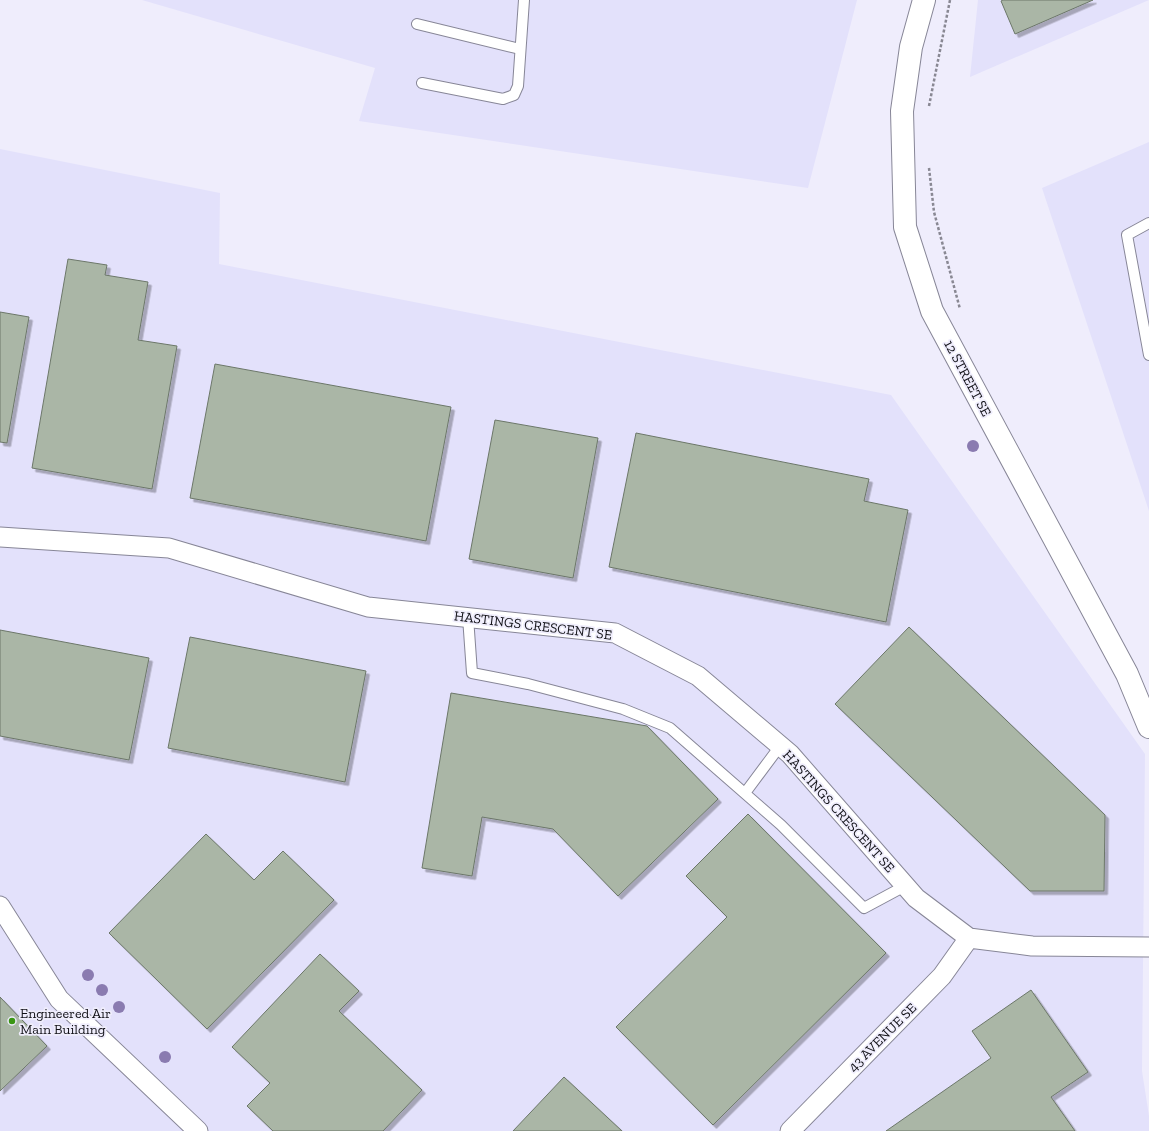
<svg xmlns="http://www.w3.org/2000/svg" width="1149" height="1131" viewBox="0 0 1149 1131" font-family="'Zilla Slab',serif">
	<style>
		.built { fill: #e3e1fb }
		.building { fill: #aab6a6; stroke: #6c7769; filter: url(#shadow) }
		.lines { fill: none; stroke-linecap: round; stroke-linejoin: round }
		.service-casing { stroke: #878697; stroke-width: 12 }
		.minor-casing { stroke: #878697; stroke-width: 21 }
		.tertiary-casing { stroke: #878697; stroke-width: 24 }
		.path { stroke: #898893; stroke-width: 2.5; stroke-dasharray: 3 2; stroke-linecap: butt }
		.service { stroke: #fff; stroke-width: 10 }
		.minor { stroke: #fff; stroke-width: 19 }
		.tertiary { stroke: #fff; stroke-width: 22 }
		.tree { fill: #8a7bb0 }
		.poi-dot { fill: #3a9613; stroke: #efedfc; stroke-width: 1.5 }
		.labels { text-anchor: middle; stroke-width: 3.5; stroke-linejoin: round; paint-order: stroke }
		.street-label { font-size: 14px; fill: #101016; stroke: #efedfc }
		.poi-label { font-size: 14px; fill: #101016; stroke: #efedfc; text-anchor: start }
	</style>
	<defs>
		<filter id="shadow"><feDropShadow dx="3.5" dy="3.5" stdDeviation="0" flood-color="#0004"/></filter>
	</defs>
	<rect width="100%" height="100%" fill="#efedfc"/>
	<!-- built -->
	<path class="built" d="M142,0h715l-49,188 -449,-67 16,-53z
		M978,0h171l-179,77z
		M1149,142v369l-107,-323z
		M0,149l220,44 -1,71 672,131 254,359 -3,317 7,45v15h-1149z"/>
	<!-- building -->
	<path class="building" d="M1003,0h90l-78,34 -14,-33z
		M68,259l39,6 -2,10 43,7 -10,58 39,6 -25,143 -120,-21z
		M0,312l29,5 -22,126 -7,-1z
		M215,364l236,43 -25,134 -236,-43z
		M495,420l103,18 -25,140 -104,-19z
		M636,433l233,46 -5,22 44,9 -22,112 -277,-55z
		M909,627l196,188 -1,76h-74l-195,-187z
		M0,630l149,28 -20,102 -129,-24z
		M190,637l176,34 -21,111 -177,-34z
		M451,693l196,33 71,73 -100,97 -65,-67 -71,-12 -10,59 -50,-8z
		M748,814l138,139 -173,172 -97,-98 111,-110 -41,-41z
		M206,834l48,46 29,-29 51,49 -127,129 -98,-96z
		M320,954l39,37 -20,20 83,79 -39,41h-110l-26,-25 23,-23 -38,-36z
		M1031,990l57,82 -37,25 24,34h-189l105,-73 -19,-27z
		M0,997l47,49 -47,45z
		M564,1077l58,54h-109z"/>
	<g class="lines">
		<!-- service casing -->
		<g class="service-casing">
			<path id="service" d="M417,24l103,25
				M422,83l81,16 11,-4 4,-9 6,-86
				M1149,223l-22,12 22,120
				M468,617l4,56 56,11 95,25 47,19 111,97 83,83 41,-22
				M745,793l35,-47"/>
		</g>
		<!-- minor casing -->
		<g class="minor-casing">
			<path id="minor" d="M0,537l169,11 199,59 247,26 83,43 92,78 126,144 53,40 63,8 117,1
				M0,906l59,93 139,132
				M790,1131l152,-155 27,-38"/>
		</g>
		<!-- tertiary casing -->
		<g class="tertiary-casing">
			<path id="tertiary" d="M924,0l-13,47 -9,64 3,116 27,84 195,363 22,53"/>
		</g>
		<!-- path -->
		<path class="path" d="M929,106l21,-106
			M929,168l5,44 26,97"/>
		<!-- service -->
		<use href="#service" class="service"/>
		<!-- minor -->
		<use href="#minor" class="minor"/>
		<!-- tertiary -->
		<use href="#tertiary" class="tertiary"/>
	</g>
	<!-- trees -->
	<g class="tree">
		<circle cx="973" cy="446" r="6"/>
		<circle cx="88" cy="975" r="6"/>
		<circle cx="102" cy="990" r="6"/>
		<circle cx="119" cy="1007" r="6"/>
		<circle cx="165" cy="1057" r="6"/>
	</g>
	<!-- markers -->
	<circle class="poi-dot" cx="12" cy="1021" r="4"/>
	<g class="labels">
		<!-- street labels -->
		<g class="street-label">
			<text transform="translate(968 378) rotate(62)" y="5">12 STREET SE</text>
			<text transform="translate(533 625) rotate(7)" y="5">HASTINGS CRESCENT SE</text>
			<text transform="translate(839 811) rotate(48)" y="5">HASTINGS CRESCENT SE</text>
			<text transform="translate(882 1037) rotate(-45)" y="5">43 AVENUE SE</text>
		</g>
		<!-- poi labels -->
		<g class="poi-label">
			<text x="20" y="1018">Engineered Air<tspan x="20" dy="16">Main Building</tspan></text>
		</g>
	</g>
</svg>
